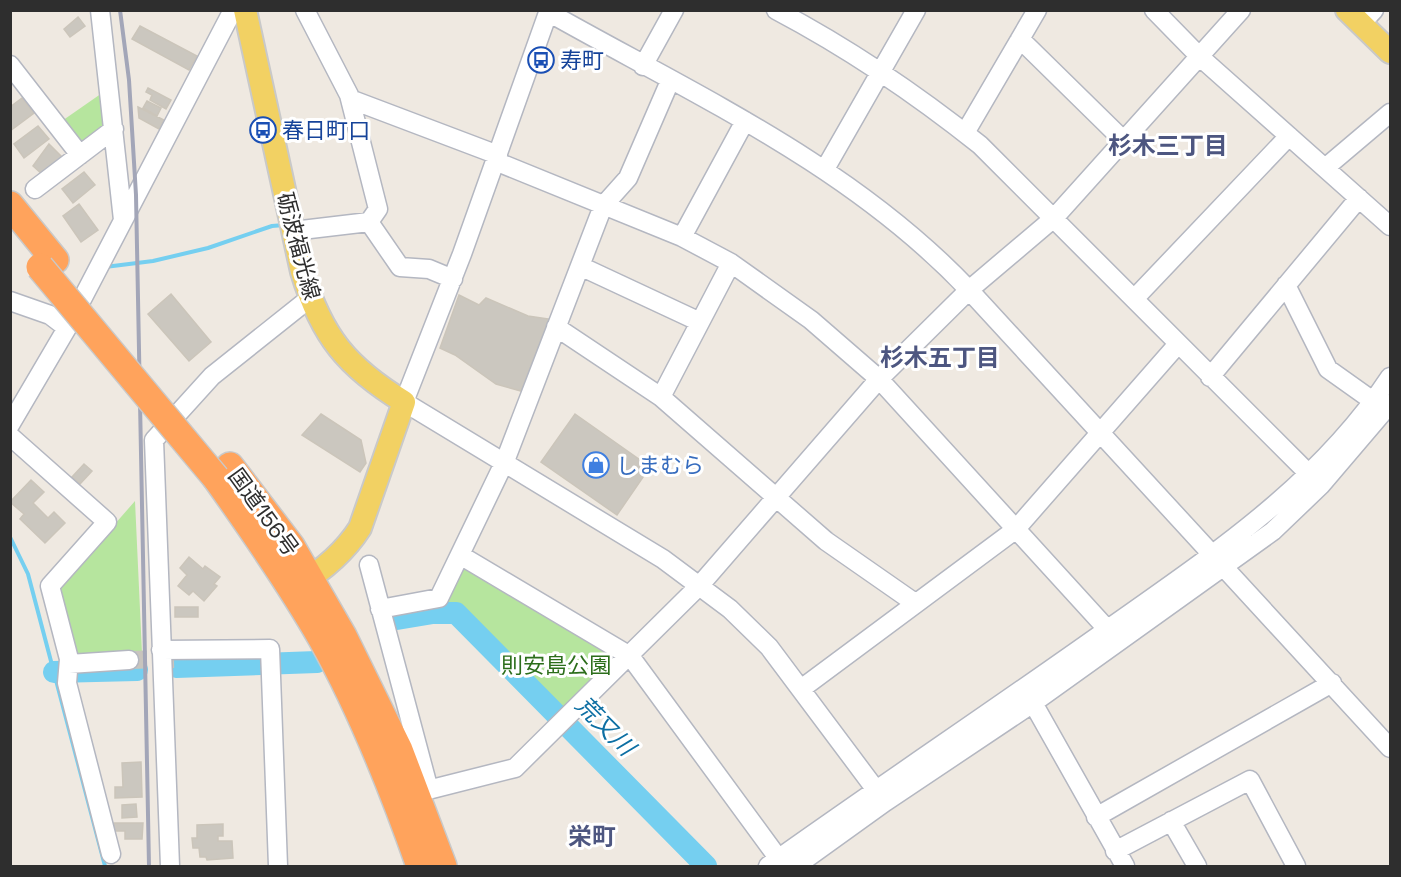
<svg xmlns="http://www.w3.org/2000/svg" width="1401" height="877" viewBox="0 0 1401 877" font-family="'Space Grotesk','Noto Sans JP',sans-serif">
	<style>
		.green { fill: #b6e59e }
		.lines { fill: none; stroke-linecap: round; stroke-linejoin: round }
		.stream { stroke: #75cff0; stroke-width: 4 }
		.river { stroke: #75cff0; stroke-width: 22 }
		.building { fill: #cbc7bf; stroke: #cbc5ba; stroke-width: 1.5 }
		.minor-tunnel { stroke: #c8c4bd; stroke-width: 18; stroke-dasharray: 18 9; stroke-linecap: butt }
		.minor-casing { stroke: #b4b7c1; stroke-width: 21 }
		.major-casing { stroke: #c9c9c9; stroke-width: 26 }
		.highway-casing { stroke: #c9c9c9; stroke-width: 30 }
		.minor { stroke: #fff; stroke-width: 18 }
		.major { stroke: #f2d163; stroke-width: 22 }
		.highway { stroke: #ffa35c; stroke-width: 27 }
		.rail { stroke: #a3a6b8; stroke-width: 4 }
		.highway-bridge-casing { stroke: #c9c9c9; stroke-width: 30; stroke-linecap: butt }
		.highway-bridge { stroke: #ffa35c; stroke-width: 27 }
		.labels { text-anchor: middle; stroke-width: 6; stroke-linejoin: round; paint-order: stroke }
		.transit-label { font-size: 22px; fill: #164399; stroke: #fff; text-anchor: start }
		.street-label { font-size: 22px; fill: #2e2e2e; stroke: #fff }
		.shop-label { font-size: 22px; fill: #366cbe; stroke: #fff; text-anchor: start }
		.park-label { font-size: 22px; fill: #2c6e1b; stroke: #fff }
		.neighbourhood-label { font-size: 24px; font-weight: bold; fill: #4d5680; stroke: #fff }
		.water-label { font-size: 24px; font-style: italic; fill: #0d6fa3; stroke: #fff }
	</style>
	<rect width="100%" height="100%" fill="#efe9e1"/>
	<!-- green -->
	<path class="green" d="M105,91l5,33 -28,23 -23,-24z
		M135,501l7,152 -69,6 -15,-70z
		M464,565l160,92 -69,67 -98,-99 -17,-7z"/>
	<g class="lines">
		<!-- stream -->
		<path class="stream" d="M105,267l48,-6 55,-13 64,-22 12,-1
			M10,537l18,37 77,292"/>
		<!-- river -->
		<path class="river" d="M397,619l36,-6h23l250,253
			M176,667l141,-5
			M54,672l83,-2"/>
	</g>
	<!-- building -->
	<path class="building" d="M78,17l7,9 -15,11 -6,-8z
		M140,26l57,30 -8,14 -57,-31z
		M148,88l23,12 -5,9 -16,-9 2,-5 -6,-3z
		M22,98l12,15 -24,18v-24z
		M147,101l14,7 -4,8 -14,-8z
		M138,107l26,13 -5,9 -20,-11z
		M38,126l11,13 -25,19 -10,-14z
		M49,144l13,13 -19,18 -10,-9z
		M84,172l11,13 -22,18 -11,-14z
		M79,204l19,26 -17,12 -18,-26z
		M171,294l40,48 -22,19 -41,-47z
		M459,295l20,10 7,-7 42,18 21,3 -28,72 -25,-7 -41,-29 -15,-7z
		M321,414l40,26 5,23 -6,9 -58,-37z
		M575,414l75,53 -33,48 -76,-53z
		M84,464l8,7 -12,13 -8,-7z
		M31,480l13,12 -11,11 15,15 6,-6 11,11 -20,20 -25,-24 4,-5 -14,-12z
		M189,557l14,12 2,-3 15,11 -6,7 3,2 -13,15 -11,-10 -4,4 -11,-9 9,-11 -7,-7z
		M175,607h23v10h-23z
		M141,762l1,35 -27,1v-11h8l-1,-24z
		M136,804l1,13 -15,1v-13z
		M114,823h29l-1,16h-17v-8h-11z
		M223,824v12h-5v5h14l1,17 -26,2 -1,-3h-6l-1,-9h-6l-1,-10h5v-13z"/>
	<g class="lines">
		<!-- minor-tunnel -->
		<path class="minor-tunnel" d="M129,660l47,-1"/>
		<!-- minor casing -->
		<g class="minor-casing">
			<path id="minor" d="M100,10l23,210
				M549,10l-87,244 -58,148 259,157 67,50 39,38 116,155
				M776,10c72,38 140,84 204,135l337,337
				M1154,10l46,47 190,169
				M548,12c147,83 304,154 421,278l421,458
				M1361,24l13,-14
				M1020,39l104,102
				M10,65l70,90
				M643,66l31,-56
				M350,99l148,56
				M965,133l72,-123
				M495,161l187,76 49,26 80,57 68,59 229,251
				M1325,168l65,-55
				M825,169l91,-159
				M35,189l79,-60
				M369,222l31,45 29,2 24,10
				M293,231l76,-9 9,-13 -29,-114 -44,-85
				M682,237l63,-116
				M580,266l120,56
				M1286,285l42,84 45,32
				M1134,299l155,-163
				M10,301l40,14 17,13
				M556,327l105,70 165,144 89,62
				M1210,377l149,-179
				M661,397l70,-134
				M10,425l57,-97 166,-318
				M10,436l97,86 -57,64 19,73 -2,24 44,171
				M460,555l170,101 154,210
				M369,565l60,225
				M380,609l59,-11 66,-137 98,-255 25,-28 42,-97
				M161,650l109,-1 8,217
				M69,664l60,-4
				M801,689l214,-159 163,-186
				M1033,703l92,163
				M416,793l99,-25 185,-183 179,-206 90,-89 85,-72 187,-208
				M1096,817l236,-134
				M1171,821l26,45
				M1115,851l135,-71 46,86
				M170,866l-16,-426 58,-64 98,-78
				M768,866c115,-82 232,-160 347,-242 102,-72 205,-141 275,-247
				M796,866l89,-64 148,-99 240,-172 48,-46 69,-81"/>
		</g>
		<!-- major casing -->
		<g class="major-casing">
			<path id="major" d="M245,10l57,262c20,65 45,95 102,130l-44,126c-16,25 -38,43 -63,58
				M1347,10l43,42"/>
		</g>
		<!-- highway casing -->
		<g class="highway-casing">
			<path id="highway" d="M10,205l45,55
				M230,466l61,80 52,90 56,114 44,116
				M216,478c37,52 74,105 106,161 40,71 71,150 98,227"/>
		</g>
		<!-- minor -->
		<use href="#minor" class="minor"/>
		<!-- major -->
		<use href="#major" class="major"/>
		<!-- highway -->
		<use href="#highway" class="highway"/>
		<!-- rail -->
		<path class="rail" d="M120,10l9,70 7,115 13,671"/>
		<!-- highway-bridge casing -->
		<g class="highway-bridge-casing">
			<path id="highway-bridge" d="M40,267l176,211"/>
		</g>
		<!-- highway-bridge -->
		<use href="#highway-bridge" class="highway-bridge"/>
	</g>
	<!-- icons -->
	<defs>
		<g id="bus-ring" transform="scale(1.35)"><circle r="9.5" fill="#fff" stroke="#1a4fb4" stroke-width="1.5"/><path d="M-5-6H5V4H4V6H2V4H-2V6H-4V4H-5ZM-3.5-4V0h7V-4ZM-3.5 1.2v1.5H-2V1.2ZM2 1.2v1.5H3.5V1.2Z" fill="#1a4fb4"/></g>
		<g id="shop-ring" transform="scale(1.35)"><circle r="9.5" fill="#fff" stroke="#3f7fe0" stroke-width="1.5"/><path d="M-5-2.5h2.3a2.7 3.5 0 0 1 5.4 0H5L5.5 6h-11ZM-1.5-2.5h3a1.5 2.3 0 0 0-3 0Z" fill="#3f7fe0"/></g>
	</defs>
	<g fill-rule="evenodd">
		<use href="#bus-ring" x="541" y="60"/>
		<use href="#bus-ring" x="263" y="130"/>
		<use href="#shop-ring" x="596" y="465"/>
	</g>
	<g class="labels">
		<!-- transit labels -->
		<g class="transit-label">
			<text x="560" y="68">寿町</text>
			<text x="282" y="138">春日町口</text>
		</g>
		<!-- street labels -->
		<g class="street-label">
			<text transform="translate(299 246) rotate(75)" y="8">砺波福光線</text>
			<text transform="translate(264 512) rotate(54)" y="8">国道156号</text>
		</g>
		<!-- shop labels -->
		<g class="shop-label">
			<text x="616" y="473">しまむら</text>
		</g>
		<!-- park labels -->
		<g class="park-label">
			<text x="556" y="673">則安島公園</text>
		</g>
		<!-- neighbourhood labels -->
		<g class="neighbourhood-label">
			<text x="1168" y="154">杉木三丁目</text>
			<text x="940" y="366">杉木五丁目</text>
			<text x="592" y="845">栄町</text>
		</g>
		<!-- water labels -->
		<g class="water-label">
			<text transform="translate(605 726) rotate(45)" y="8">荒又川</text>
		</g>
	</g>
	<!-- border -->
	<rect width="1401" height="877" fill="none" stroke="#2e2e2e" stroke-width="24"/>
</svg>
